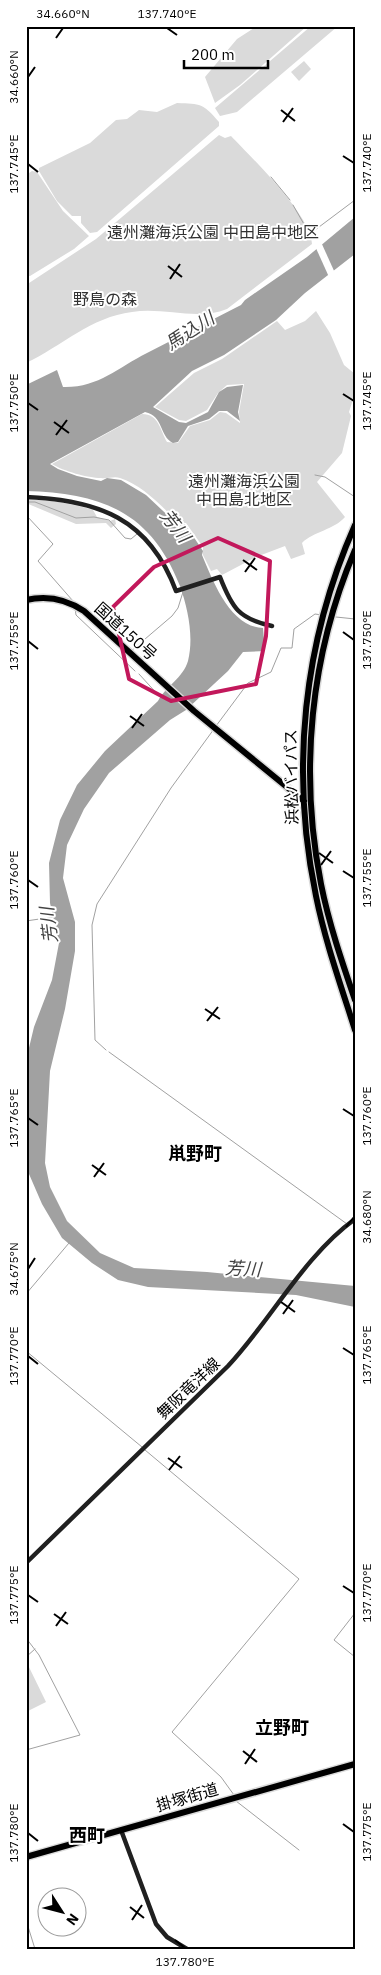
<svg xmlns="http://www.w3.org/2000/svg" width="381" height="1975" viewBox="0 0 381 1975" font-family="'IBM Plex Sans','Noto Sans JP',sans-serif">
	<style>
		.green { fill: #dadada }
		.water { fill: #a1a1a1 }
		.pier { fill: #fff }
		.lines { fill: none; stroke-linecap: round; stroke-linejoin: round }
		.stream { stroke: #a1a1a1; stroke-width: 1 }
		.highway-casing { stroke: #dbdbdb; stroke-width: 9 }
		.secondary { stroke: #202020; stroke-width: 4.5 }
		.highway { stroke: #000; stroke-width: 6 }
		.marked { fill: none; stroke: #c2185b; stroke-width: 4; stroke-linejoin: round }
		.ticks { fill: none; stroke: #000; stroke-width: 2 }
		.labels { text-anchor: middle; stroke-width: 4; stroke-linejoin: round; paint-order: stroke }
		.park-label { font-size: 16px; fill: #313131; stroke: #fff }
		.street-label { font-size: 16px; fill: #000; stroke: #fff }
		.water-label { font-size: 18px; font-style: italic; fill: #424242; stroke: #fff }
		.neighbourhood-label { font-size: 18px; font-weight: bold; fill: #000; stroke: #fff }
		.neatline { fill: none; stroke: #000; stroke-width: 2 }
		.ticks-label { font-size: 12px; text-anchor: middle; fill: #000 }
	</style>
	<rect width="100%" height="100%" fill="#fff"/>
	<!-- green -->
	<path class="green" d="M257,26h50l-67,59 -25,18 -10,-26 32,-38z
		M311,26h27l-101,86 -17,4 -5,-8z
		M304,61l7,8 -12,12 -8,-9z
		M177,103c24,1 26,0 42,19v4l-122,106 -7,1 -9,-10v-7h-9l-15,-15 -18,-30v-3l51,-25 26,-23 11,-1 12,-9 18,2z
		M219,135l6,3 6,-2c20,21 80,79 81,108l-85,65c-30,12 -63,-2 -95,3 -41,5 -70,34 -106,51v-78l70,-46z
		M32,171l5,1 26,39 26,25 -15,13 -44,27h-4v-101z
		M316,311l14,22 14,32 11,9v19l-6,19 2,4 -9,37 -25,29 28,35c-11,13 -31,14 -43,26l3,11 -14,5 -6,-13 -29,11 -34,18 -5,-6 -6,2 -8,-16v-8l-17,-24h-7c-18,-17 -35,-37 -59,-45 -6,-2 -13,1 -19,0 -13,0 -38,-7 -49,-14l90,-50c17,0 18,16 25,28l11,1 12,-17 20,-6 10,-8 6,1 14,10 -1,-11 5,-28 -17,1 -9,8 -11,17 -21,11 -7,-1 -24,-13 39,-34 28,-14 55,-38 8,9 20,-9z
		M26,499c23,1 45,4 67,11l4,7 13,4 5,-2 1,5 -5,4 -5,-5 -30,1 -50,-21z
		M27,1663l19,39 -20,10v-48z"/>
	<!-- water -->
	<path class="water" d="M355,217v37l-50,39 -29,27 -52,35 -32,16 -39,36 26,15 7,1 22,-11 11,-20 8,-5 16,-2 -5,27 2,9 -13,-10h-8l-10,8 -21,7 -10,16 -5,1c-14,-7 -9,-27 -28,-31l-95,52 8,5 19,7 24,5 6,-3 14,2 25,15 32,30 7,-1 18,27 -1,4c11,26 28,72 61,73l2,23 -22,1 -15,19 -42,39 -16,10 -61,53 -25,36 -17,36 -4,33 12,44v29l-10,58 -15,62 -5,92 5,24 17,34 33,32 34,15 73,4 148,14v21l-59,-12 -148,-8 -30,-7 -26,-17 -30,-25 -20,-34 -13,-30 -1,-122 6,-25 18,-47 7,-37 -9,-40 -1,-40 11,-43 17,-35 28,-34 53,-50c8,-15 25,-23 30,-40 6,-24 0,-52 -8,-75 -29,-74 -78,-93 -154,-95v-106l31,-15 6,17c35,1 54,-19 84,-34 31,-16 63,-32 94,-48l4,-5 62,-43z"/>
	<!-- pier -->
	<path class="pier" d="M321,242l14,31 -6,4 -14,-31z"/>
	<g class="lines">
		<!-- stream -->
		<path class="stream" d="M271,177l19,23
			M293,205l16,28
			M315,230l40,-30
			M315,475l10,2 30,20
			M26,502h9l41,16 18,-1 15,3 16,18 6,1 6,-5
			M26,515l27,29 -15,17 35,40
			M75,608l1,7 59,56
			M336,617l19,2
			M131,651l41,-35 6,-8 5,-16
			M139,674l21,23
			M216,726l32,-43 23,-11 10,-24h11l2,-19 21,-15 7,1
			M26,921l27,-4
			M106,1050l-11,-10 -3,-115 5,-21 74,-116 43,-59
			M109,1052l238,172
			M26,1294l43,-51
			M26,1351l116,96
			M145,1450l154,129 -127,153 49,45 13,18
			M355,1613l-21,27 21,17
			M26,1638l13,17 41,80 -54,15
			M26,1657l9,-8
			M236,1801l63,49
			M26,1920l9,29"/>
		<!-- highway casing -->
		<g class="highway-casing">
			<path id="highway" d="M355,525c-52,117 -65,246 -39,371 9,45 25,90 39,134
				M355,550c-45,105 -56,222 -34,334 8,40 21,78 34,116
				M26,600c21,-5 40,-1 58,11l110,100 110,90
				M26,1857l329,-93"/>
		</g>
		<!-- secondary -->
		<path class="secondary" d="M26,497c72,3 123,21 150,94l44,-14c12,31 19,42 52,49
			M26,1563l202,-197c44,-47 75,-109 127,-147
			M121,1830l35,94 11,13 20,12"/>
		<!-- highway -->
		<use href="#highway" class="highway"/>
	</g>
	<!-- marked area -->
	<path class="marked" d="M218,538l52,23 -4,75 -10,48 -85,17 -42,-22 -16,-72 41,-40z"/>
	<!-- ticks -->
	<path class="ticks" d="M167,28l10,7M56,38l7,-10M28,77l7,-10M281,110l14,11M283,122l10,-14M343,156l11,7M28,164l10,8M168,266l14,11M170,279l10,-15M343,394l11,7M28,403l10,7M54,422l15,11M56,435l11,-15M243,560l14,10M245,572l10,-14M343,632l11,8M28,641l10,8M130,716l14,10M132,728l10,-14M319,853l14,10M321,865l10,-14M343,871l11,7M28,880l10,7M205,1009l15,10M207,1021l11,-14M343,1109l11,7M28,1118l10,7M92,1165l14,10M94,1177l10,-14M346,1227l8,-10M28,1269l7,-11M281,1302l14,10M283,1314l10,-14M343,1348l11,7M28,1356l10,8M168,1458l14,10M169,1470l11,-14M343,1586l11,7M28,1595l10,7M54,1614l14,10M56,1626l10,-14M243,1751l14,11M245,1764l10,-15M343,1824l11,8M28,1833l10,8M130,1907l14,11M132,1920l10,-15M175,1940l10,8"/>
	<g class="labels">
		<!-- park labels -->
		<g class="park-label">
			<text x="213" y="238">遠州灘海浜公園 中田島中地区</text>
			<text x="105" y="305">野鳥の森</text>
			<text x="244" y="487">遠州灘海浜公園<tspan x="244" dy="18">中田島北地区</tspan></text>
		</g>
		<!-- street labels -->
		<g class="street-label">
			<text transform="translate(126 631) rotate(42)" y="6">国道150号</text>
			<text transform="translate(291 777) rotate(-91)" y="6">浜松バイパス</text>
			<text transform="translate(188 1388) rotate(-44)" y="6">舞阪竜洋線</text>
			<text transform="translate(187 1797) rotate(-16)" y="6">掛塚街道</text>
		</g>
		<!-- water labels -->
		<g class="water-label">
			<text transform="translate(190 331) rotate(-33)" y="6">馬込川</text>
			<text transform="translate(175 526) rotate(52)" y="6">芳川</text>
			<text transform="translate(49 925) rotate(-97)" y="6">芳川</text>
			<text transform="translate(243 1269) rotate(3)" y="6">芳川</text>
		</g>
		<!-- neighbourhood labels -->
		<g class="neighbourhood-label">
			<text x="195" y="1160">鼡野町</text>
			<text x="282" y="1734">立野町</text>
			<text x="87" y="1842">西町</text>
		</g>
	</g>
	<!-- border -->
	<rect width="381" height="1975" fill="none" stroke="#ffffff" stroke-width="55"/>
	<!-- north arrow -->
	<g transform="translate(62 1912) rotate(126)"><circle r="24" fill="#ffffff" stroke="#999999"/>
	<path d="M0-4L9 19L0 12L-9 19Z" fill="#000000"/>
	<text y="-8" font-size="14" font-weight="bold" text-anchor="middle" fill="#000000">N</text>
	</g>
	<!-- scale -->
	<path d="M184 60v8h84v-8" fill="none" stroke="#000000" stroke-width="2.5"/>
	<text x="191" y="60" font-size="15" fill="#000000" stroke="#ffffff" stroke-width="4" paint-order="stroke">200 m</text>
	<rect x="28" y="28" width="326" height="1920" class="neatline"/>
	<g class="ticks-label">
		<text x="63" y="18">34.660°N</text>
		<text x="167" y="18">137.740°E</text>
		<text transform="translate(14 77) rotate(-90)" y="4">34.660°N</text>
		<text transform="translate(367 163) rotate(-90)" y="4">137.740°E</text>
		<text transform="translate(14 164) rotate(-90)" y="4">137.745°E</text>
		<text transform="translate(367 401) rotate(-90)" y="4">137.745°E</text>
		<text transform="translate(14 403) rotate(-90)" y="4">137.750°E</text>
		<text transform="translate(367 640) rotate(-90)" y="4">137.750°E</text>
		<text transform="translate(14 641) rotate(-90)" y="4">137.755°E</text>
		<text transform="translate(367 878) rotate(-90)" y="4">137.755°E</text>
		<text transform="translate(14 880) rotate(-90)" y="4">137.760°E</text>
		<text transform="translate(367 1116) rotate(-90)" y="4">137.760°E</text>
		<text transform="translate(14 1118) rotate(-90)" y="4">137.765°E</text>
		<text transform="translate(367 1217) rotate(-90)" y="4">34.680°N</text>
		<text transform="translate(14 1269) rotate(-90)" y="4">34.675°N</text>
		<text transform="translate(367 1355) rotate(-90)" y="4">137.765°E</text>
		<text transform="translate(14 1356) rotate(-90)" y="4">137.770°E</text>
		<text transform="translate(367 1593) rotate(-90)" y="4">137.770°E</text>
		<text transform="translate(14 1595) rotate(-90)" y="4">137.775°E</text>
		<text transform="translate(367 1832) rotate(-90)" y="4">137.775°E</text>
		<text transform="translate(14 1833) rotate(-90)" y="4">137.780°E</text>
		<text x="185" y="1966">137.780°E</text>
	</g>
</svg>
